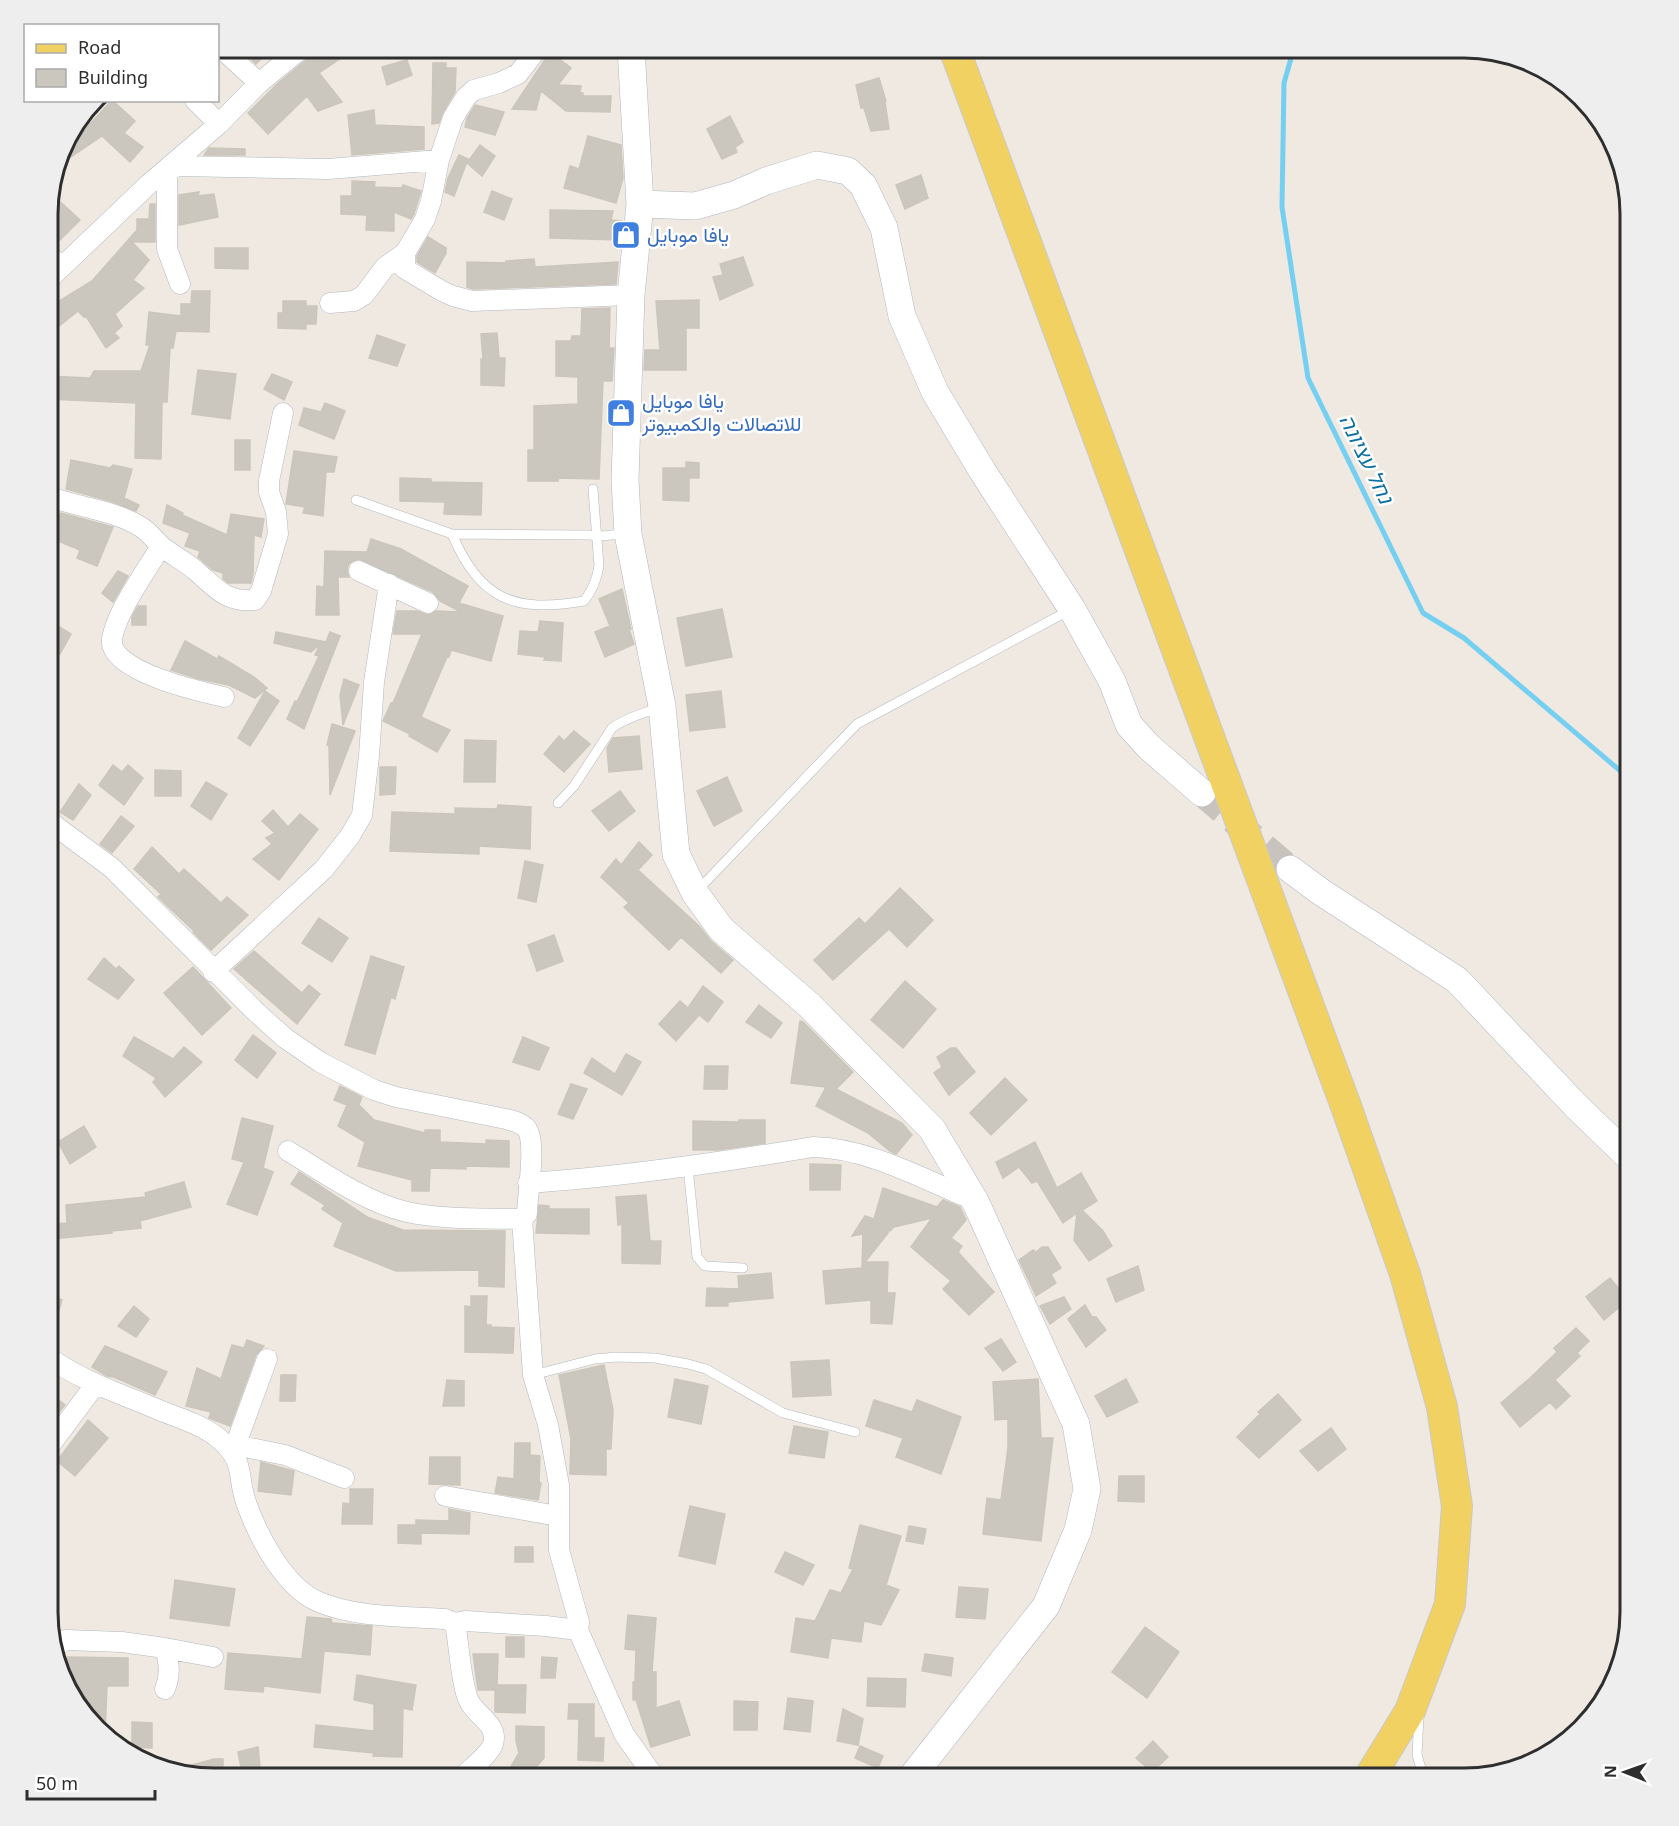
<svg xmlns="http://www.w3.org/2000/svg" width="1679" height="1826" viewBox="0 0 1679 1826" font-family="'Noto Sans',Vazirmatn,'Noto Sans Hebrew',sans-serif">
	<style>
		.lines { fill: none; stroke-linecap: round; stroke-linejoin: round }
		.stream { stroke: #75cff0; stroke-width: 5 }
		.building { fill: #cbc7bf; stroke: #cbc5ba; stroke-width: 1.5 }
		.secondary-tunnel { stroke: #c8c4bd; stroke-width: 27; stroke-dasharray: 27 14; stroke-linecap: butt }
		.service-casing { stroke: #b4b7c1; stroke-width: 10 }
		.minor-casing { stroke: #b4b7c1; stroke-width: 21 }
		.secondary-casing { stroke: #b4b7c1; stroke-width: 28 }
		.primary-casing { stroke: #c9c9c9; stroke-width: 32 }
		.service { stroke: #fff; stroke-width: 9 }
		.minor { stroke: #fff; stroke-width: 20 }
		.secondary { stroke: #fff; stroke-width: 27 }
		.primary { stroke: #f2d163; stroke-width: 30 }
		.labels { text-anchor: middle; stroke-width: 5; stroke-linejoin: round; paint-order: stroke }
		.shop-label { font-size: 20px; fill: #366cbe; stroke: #fff; text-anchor: start }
		.water-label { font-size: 21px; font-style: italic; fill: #0d6fa3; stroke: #fff }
		.rim { fill: none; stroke: #2e2e2e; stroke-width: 3 }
	</style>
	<rect width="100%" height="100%" fill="#efe9e1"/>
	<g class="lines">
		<!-- stream -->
		<path class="stream" d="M1294,48l-10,35 -2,124 26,171 115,235 41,25 167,142"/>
	</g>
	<!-- building -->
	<path class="building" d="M240,48h32l-16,16z
		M326,48h30l-37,25 23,29 -24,9 -11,-15 -39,38 -20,-21 29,-29 34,-28 2,2z
		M550,52l21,16 -13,17 23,1 -1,7h3v3h28l-1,16 -44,-1 -25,-20 -5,19 -24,-1z
		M407,60l5,15 -25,10 -5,-18z
		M433,63h13v5h10l-1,24 -12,20 -4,11 -7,1z
		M879,78l7,23 -1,1 4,27 -18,2 -7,-23h-3l-5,-23z
		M112,100l23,21 -11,12 19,14 -13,15 -28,-26 -43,29 3,-11 2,-3 1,-10 11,-14 4,8z
		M475,105l29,7 -9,23 -30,-8 2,-9z
		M374,110l1,15 49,2v22l-72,6 -4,-40z
		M730,116l13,26 -8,5 2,5 -15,7 -15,-30z
		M588,136l33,9 2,33 -7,25 -52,-15 6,-22 9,3z
		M480,145l15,11 -13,20 -15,-13z
		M209,148l36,1v6h-41z
		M459,155l9,4 -14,37 -9,-4 3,-14z
		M921,175l7,23 -23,11 -9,-24z
		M352,181l23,1 -1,5 28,1 1,-3 18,6 -7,23 -3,5 -17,-7v19l-28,-1 1,-15 -26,-1v-18h11z
		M492,191l20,8 -8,21 -20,-8z
		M199,192l-1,4 16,-2 4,23 -39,8v-30z
		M55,197l25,23 -20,20 -12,-13v-23z
		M150,204h5v38h-23l17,18 -16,20 11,8 -29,26 7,12 -8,7 5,5 -13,10 -20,-32 -2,1 -6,-6 -30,24v-27l44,-27 45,-51v-11h12z
		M550,210l63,1 -2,9 11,1 -2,19 -70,-2z
		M428,237l18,11v5l-11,20 -18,-11v-6z
		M215,248h33v21l-33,-1z
		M743,257l10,28 -33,15 -7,-23 10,-2 -3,-11z
		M534,259l1,8 83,-5 -2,22 -143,5 -6,-2v-25l39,1v-2z
		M192,291h18l-1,41 -33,-1 -3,17h-3l-3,54h-5l-1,57 -26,-1 1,-55 -88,-4v-23l42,2 4,-7h47l9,-26h-4l3,-33 32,4v-12h10z
		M699,300v28h-13v42h-42l1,-20h15l-4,-49z
		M283,301h23v5h11l-1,18h-10v5l-28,-1v-15h5z
		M610,308l-1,40h5l-2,33h-9l-4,98 -40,-1 -1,3h-30v-31h6v-44l44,-2v-27l-22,-1v-35h15l1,-5h9l1,-27z
		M497,333l2,25h6l-1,28 -23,-1v-26h2l-2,-25z
		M377,335l28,10 -8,21 -28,-8z
		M198,370l38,4 -6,45 -38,-5z
		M272,374l20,8 -8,18 -20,-11z
		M325,403l20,8 -11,28 -35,-14 5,-17 17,4z
		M235,440h15v30h-15z
		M294,451l43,6 -3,15h-8l-3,44 -20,-3 2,-6 -19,-3z
		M71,460l39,8 3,-3 19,4 -8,29 15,7 -3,6 -26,-10 -44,-12z
		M686,462l13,1v15h-10v23l-26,-1v-32h23z
		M400,478l31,1v3l51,1 -1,32 -37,-1 1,-12 -45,-1z
		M167,505l16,8 -1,2 45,20 4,-21 33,5 -3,18 -7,-2 -1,39 -2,9h-23l-5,-4v-6l-10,-3 -15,-13 2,-6 -15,-5 5,-13 -27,-10z
		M61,513l52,14 -16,39 -20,-8 3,-8 -29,-12z
		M371,539l30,10 67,37 -9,17 44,13 -12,45 -40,-11 -2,7h-2l-26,60 29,13 -13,22 -28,-16 1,-2 -27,-13 8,-18h2l29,-69h-29l4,-23h20l11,4 8,-4 25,1 -21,-11 -7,-9 -74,-33 -6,2 -5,4 -1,6 2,6h-11l1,38h-23l1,-29 7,1 1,-36 42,1z
		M118,571l10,5 -15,26 -11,-9z
		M622,589l9,40h-2l5,15 -29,13 -10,-25 15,-6 -11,-27z
		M138,606h8v19h-14v-8z
		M722,609l10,48 -46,9 -9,-48z
		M540,621l23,2 -2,38 -17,-1 1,-3 -27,-3 2,-23 18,1z
		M53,623l18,11 -11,20 -12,-8v-13z
		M276,632l50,10 4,-10 10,4 -36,93 -17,-10 8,-18 2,1 22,-46 -4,-1 5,-11 -9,8 -37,-9z
		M185,641l32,18 2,-3 35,21 13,11 -12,10 -26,-13 -30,-6 -28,-9z
		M344,679l15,6 -16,40 -3,-30z
		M265,691l14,10 -29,45 -12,-8z
		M721,691l4,36 -35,4 -4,-36z
		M332,724l23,7 -25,64 -1,-49 -2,-1z
		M574,731l16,13 -26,28 -20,-18 15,-18 5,5z
		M639,736l3,33 -33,3 -2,-24 6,-10z
		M465,740l31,1 -1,41h-31z
		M113,765l9,7 6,-7 15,13 -19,27 -25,-20z
		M380,767h16l-1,27 -15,1z
		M155,770l26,1v25h-26z
		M727,777l15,34 -28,15 -17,-35z
		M206,782l21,12 -16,26 -20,-14z
		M79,784l12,11 -18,25 -13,-8z
		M620,791l15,20 -26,20 -17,-20z
		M498,805l33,2 -1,42 -51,-3v8l-89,-3 2,-39 63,2v-6l42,1z
		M273,810l15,17 12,-13 18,15 -39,51 -26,-21 19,-15 -6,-6 9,-5 -13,-12z
		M121,816l13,10 -22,27 -12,-9z
		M639,842l13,13 -14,15 61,56 12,15 22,19 -12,13 -40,-36 -12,13 -45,-43 5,-4 -28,-26 15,-18 5,6z
		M152,847l27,27 5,-5 37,34 6,-6 21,18 -37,35 -18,-18 1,-1 -36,-34 3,-3 -27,-25z
		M525,861l18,4 -7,37 -18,-4z
		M900,888l33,32 -26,27 -18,-18 -56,51 -19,-20 45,-42 6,6z
		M319,918l29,20 -16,24 -30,-19z
		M554,935l9,26 -26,10 -9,-26z
		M254,951l48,42 7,-8 11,9 -23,30 -63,-55z
		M371,956l33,11 -9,32 -4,-2 -16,57 -30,-9z
		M104,958l12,11 3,-3 15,14 -16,19 -30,-20z
		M193,967l38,41 -29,27 -38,-42z
		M905,981l31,28 -33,39 -32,-28z
		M703,986l20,16 -15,20 -9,-7 -23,26 -17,-17 21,-23 8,7z
		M759,1005l23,18 -11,15 -25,-16z
		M800,1021l3,1 50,50 -17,17 66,34 10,12 -16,19 -6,-3 -22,-18 -52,-27 10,-19 -35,-4z
		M253,1035l23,18 -19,25 -22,-18z
		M134,1037l39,22 11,-12 18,15 -37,35 -12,-15 3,-4 -33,-22z
		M523,1037l26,11 -10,22 -26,-8z
		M951,1048h5l19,24 -26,23 -15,-22 8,-6 -5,-10z
		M626,1054l15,8 -19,33 -38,-22 8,-15 23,16z
		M705,1066h23l-1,23h-23z
		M1005,1078l22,22 -36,35 -21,-22z
		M571,1084l16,5 -14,30 -15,-5z
		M340,1086l22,11 -3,8 15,15 51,13v-3h15v12l46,2v-4l23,1v26l-43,-1v3l-36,-1 -1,23h-17v-11l-54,-14 7,-24 -27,-16 9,-21 -13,-5z
		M242,1118l31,8 -10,42 10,4 -16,43 -30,-11 17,-42 -12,-3z
		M739,1120h26v23l-47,7h-25v-29l46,1z
		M84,1126l12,21 -26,17 -12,-22z
		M1035,1142l22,46 24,-15 16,28 -15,9 21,21 9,15 -23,15 -15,-21 3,-27 -14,10 -26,-42 -5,2 -13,-16 -16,11 -7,-16z
		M810,1164l31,1 -1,25h-30z
		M299,1172l68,45 36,13 102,1 -1,56 -25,-1v-16l-83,1 -62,-25 9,-23 -21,-14 3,-4 -34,-21z
		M184,1182l7,25 -51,14 1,7 -29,3v2l-60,6 -1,-15 16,-1 -1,-18 80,-8 -1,-4z
		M883,1188l54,19 6,-7 17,7 6,13 -15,18 11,8 -4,6 36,40 -25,23 -26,-26 8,-8 -40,-34 21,-29 -38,9 -4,4 -2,-2v4l-23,29h23l-1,31h8l-3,31 -21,-1v-23l-45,4 -3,-33 39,-3 1,-34 -11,2 13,-20 9,3z
		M646,1195l4,46h11l-1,23 -38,-1v-39l-4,1 -2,-28z
		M539,1205l10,1v3h40v25l-53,-1z
		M1042,1247h6l13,21 -10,6 5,9 -20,13 -17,-36 14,-10 3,2z
		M1138,1266l6,24 -28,12 -9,-23z
		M771,1273l2,25 -45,4v4h-22l1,-18 32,1 -1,-13z
		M1610,1278l18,22 -24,20 -18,-23z
		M48,1294l14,6 -11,36 -3,-1z
		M471,1296h16l-1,29h5v2l23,1 -1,25 -48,-1v-46l6,1z
		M1064,1297l7,12 -21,15 -10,-18z
		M1085,1305l7,12h4l10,13 -20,17 -18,-28z
		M134,1306l15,13 -13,18 -18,-11z
		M1576,1328l13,13 -12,12 3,3 -25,24 15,16 -14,13 -6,-7 -30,25 -19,-24 28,-24 28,-27 -3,-4z
		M1001,1339l15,23 -13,9 -18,-23z
		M247,1340l17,6 -8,9 -26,71 -21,-8 2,-6 -25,-6 11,-38 24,11 11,-34 12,3z
		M105,1346l62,26 -12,23 -41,-18 -7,-1 -15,-9z
		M829,1360l2,35 -38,2 -2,-35z
		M604,1365l9,45 -2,39h-5v26l-36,-1 1,-35 -12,-64z
		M281,1375h15l-1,26h-15z
		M675,1379l33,7 -7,38 -33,-7z
		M1038,1379l3,59h12l-12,103 -58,-7 4,-36 14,2 7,-52v-29l-13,1 -2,-38z
		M1126,1379l12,23 -31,15 -12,-21z
		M447,1380l17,1v25h-21z
		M48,1392l17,13 -17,21z
		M1278,1394l23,26 -42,38 -22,-21 23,-23 -2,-2z
		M874,1400l38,12 5,-12 44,17 -20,57 -45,-17 7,-19 -37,-12z
		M88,1420l20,18 -33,38 -18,-15z
		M794,1426l34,6 -4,26 -35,-5z
		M1331,1428l15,21 -28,22 -18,-20z
		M515,1443h15v12l10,1 -1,27h2l-3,17 -43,-7 3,-16 16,2z
		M430,1457h30v28l-31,-1z
		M261,1462l33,9 -3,24 -33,-4z
		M1119,1476h25v26l-26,-1z
		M350,1489h23l-1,35h-30l1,-21 7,1z
		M690,1506l35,8 -10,50 -36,-8z
		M449,1509l21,4 -1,21 -48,-1v11l-23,-1v-18h18v-5l33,1z
		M860,1525l41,11 -15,49 13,5 -18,35 -17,-4 -3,21 -30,-4 -3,20 -37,-6 5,-34 19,3 15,-31 11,3 12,-24 -4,-1z
		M909,1526l17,3 -3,15 -17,-3z
		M515,1547h18v15h-18z
		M785,1552l29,13 -11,20 -28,-13z
		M175,1580l60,9 -6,37 -59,-8z
		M959,1587l29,2 -3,30 -29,-2z
		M628,1615l28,3 -4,54h4v36l23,-7 11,34 -39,12 -15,-47h-3v-18h2l1,-32 -11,-1z
		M307,1617l24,2 1,4 40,3 -2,29 -46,-4 -4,42 -56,-7 -1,6 -38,-3 3,-36 74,6z
		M1145,1627l34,25 -32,46 -35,-26z
		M506,1637h18v20h-18z
		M473,1654h25l-1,31h29l-1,28 -30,-1v-22h-17z
		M925,1654l28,4 -2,18 -29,-5z
		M67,1657l61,1v28h-21l-2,45 -22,-18 -16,-30z
		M542,1657l15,1 -2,20h-14z
		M357,1675l59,10 -4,25 -9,-2 -1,49 -29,-1 1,-3 -60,-6 2,-22 58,6v-27l-20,-4z
		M868,1678l38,1 -1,28 -38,-1z
		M788,1698l25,3 -3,31 -26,-3z
		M734,1701l24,1 -1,28h-23z
		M569,1704h25v34h10l-1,23 -25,-1 1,-41h-11z
		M843,1709l20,10 -5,26 -21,-4z
		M132,1722l20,1v25l-20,-1z
		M516,1726l28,1v31l-17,20h-23l15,-25 -3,-12z
		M1153,1741l15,16 -16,15 -16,-14z
		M860,1746l23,10 -5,12 -23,-10z
		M258,1747l2,21 -19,-1 -3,-15z
		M214,1759h9v19h-9l-37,-9z"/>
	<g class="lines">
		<!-- secondary-tunnel -->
		<path class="secondary-tunnel" d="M1202,793l88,76"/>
		<!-- service casing -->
		<g class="service-casing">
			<path id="service" d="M356,500l96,34 137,1c11,3 24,-1 36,-1
				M452,534c28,66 62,79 132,67 8,-10 13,-22 15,-35l-6,-77
				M558,803l16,-17 38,-58c15,-11 31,-14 48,-21
				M697,891l160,-167 213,-114
				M688,1167l9,90 8,9 38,2
				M533,1375l62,-16 21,-2 39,1 33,6 18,5 77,44 72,19
				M1419,1716l-2,39 7,23"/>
		</g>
		<!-- minor casing -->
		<g class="minor-casing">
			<path id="minor" d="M221,48l38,35
				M195,100l24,24
				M167,170l11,-4 150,3 111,-9
				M167,170v79l13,35
				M405,253v16l37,22 11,5 19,5 159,-6
				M48,254l13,13
				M48,280l101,-96 70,-60 40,-41 43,-35
				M330,303l24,-2 10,-6 21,-28 20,-14 20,-34 6,-18 8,-41 14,-42 13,-21 8,-7 25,-7 19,-9 20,-26
				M48,496c31,12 64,13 93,31 8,5 13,12 20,19 11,9 24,15 34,24 21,18 31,33 60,30l6,-9 17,-57 -2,-22 -7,-20v-11l14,-68
				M161,546c-14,24 -45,66 -49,93 -5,32 89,53 112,58
				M359,571l69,32
				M48,817l6,8 58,43 145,145 28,25 35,24 54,28 22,7 110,22c8,2 16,4 21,10 10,15 0,66 0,85l-5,5 11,156 15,50 11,60v65l20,72 -1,8 46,104 31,44
				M213,972l111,-103 26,-33 12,-21 7,-59 5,-74 15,-98
				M288,1151c37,22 76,51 119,61 37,8 77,6 115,7
				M528,1183c96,-6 190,-20 285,-36 52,1 102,28 149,48l9,2
				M48,1357c34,24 73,37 111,53 20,8 41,14 58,27 31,26 18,36 30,68 12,33 38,83 72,97 38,16 85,14 126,17l10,4 10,-2 81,5 32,4
				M235,1445l50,10 59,23
				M48,1448l47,-63
				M233,1452l34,-93
				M445,1496l113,20
				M455,1623c4,20 6,62 14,78 7,15 30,23 24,43 -3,10 -24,26 -32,34
				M54,1647l12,-7 56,2 43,6 48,9
				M165,1648c4,15 6,26 0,41"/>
		</g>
		<!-- secondary casing -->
		<g class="secondary-casing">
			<path id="secondary" d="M631,48l9,156 55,2 39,-11 32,-14 51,-16 31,6 15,14 21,43 18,88 33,76 48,80 89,137 40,72 17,44 20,22 53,46
				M640,204l-9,91 -6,185 3,54 34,172 14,148 19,39 26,36 88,76 123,124 44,74 100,221 11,65 -9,41 -32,76 -135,172
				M1290,869l31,23 136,88 119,126 55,53"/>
		</g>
		<!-- primary casing -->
		<g class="primary-casing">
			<path id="primary" d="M954,48l393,1061 58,165 37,133 15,99 -7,98 -40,107 -41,67"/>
		</g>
		<!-- service -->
		<use href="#service" class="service"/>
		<!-- minor -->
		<use href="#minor" class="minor"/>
		<!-- secondary -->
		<use href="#secondary" class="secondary"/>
		<!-- primary -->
		<use href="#primary" class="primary"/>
	</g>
	<!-- icons -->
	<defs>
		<g id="shop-square" transform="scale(1.5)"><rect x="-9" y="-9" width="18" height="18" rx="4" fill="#3f7fe0" stroke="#fff"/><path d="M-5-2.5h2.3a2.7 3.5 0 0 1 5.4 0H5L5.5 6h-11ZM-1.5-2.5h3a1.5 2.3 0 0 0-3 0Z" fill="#fff"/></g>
	</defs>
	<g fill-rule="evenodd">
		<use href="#shop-square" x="626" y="235"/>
		<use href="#shop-square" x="621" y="413"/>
	</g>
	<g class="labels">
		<!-- shop labels -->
		<g class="shop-label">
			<text x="647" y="242">يافا موبايل</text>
			<text x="642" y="408">يافا موبايل<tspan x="642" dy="23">للاتصالات والكمبيوتر</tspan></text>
		</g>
		<!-- water labels -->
		<g class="water-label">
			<text transform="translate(1366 459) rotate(64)" y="7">נחל עציונה</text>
		</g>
	</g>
	<!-- crop -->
	<path d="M0 0H1679V1826H0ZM214 58H1464A156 156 0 0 1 1620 214V1612A156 156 0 0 1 1464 1768H214A156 156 0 0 1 58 1612V214A156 156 0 0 1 214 58Z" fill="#eee" fill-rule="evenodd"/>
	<path class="rim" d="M214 58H1464A156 156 0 0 1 1620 214V1612A156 156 0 0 1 1464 1768H214A156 156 0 0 1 58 1612V214A156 156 0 0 1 214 58Z"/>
	<!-- legend -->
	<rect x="24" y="24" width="195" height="78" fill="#ffffff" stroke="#ababab" stroke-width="1.5"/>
	<rect x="36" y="44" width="30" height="9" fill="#f2d163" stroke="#ababab" stroke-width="1.5"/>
	<text x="78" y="54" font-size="18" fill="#2e2e2e">Road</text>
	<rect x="36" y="69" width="30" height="18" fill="#cbc7bf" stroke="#ababab" stroke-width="1.5"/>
	<text x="78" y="84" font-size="18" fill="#2e2e2e">Building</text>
	<!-- north arrow -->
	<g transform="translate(1625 1772) rotate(271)" stroke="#ffffff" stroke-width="4.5" paint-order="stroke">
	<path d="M0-4.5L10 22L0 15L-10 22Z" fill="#2e2e2e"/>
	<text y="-9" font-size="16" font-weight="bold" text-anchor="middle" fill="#2e2e2e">N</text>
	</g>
	<!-- scale -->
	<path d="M27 1790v9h128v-9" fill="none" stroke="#2e2e2e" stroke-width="3"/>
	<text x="36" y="1790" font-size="18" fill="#2e2e2e" stroke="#ffffff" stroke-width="4.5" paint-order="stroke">50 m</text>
</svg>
